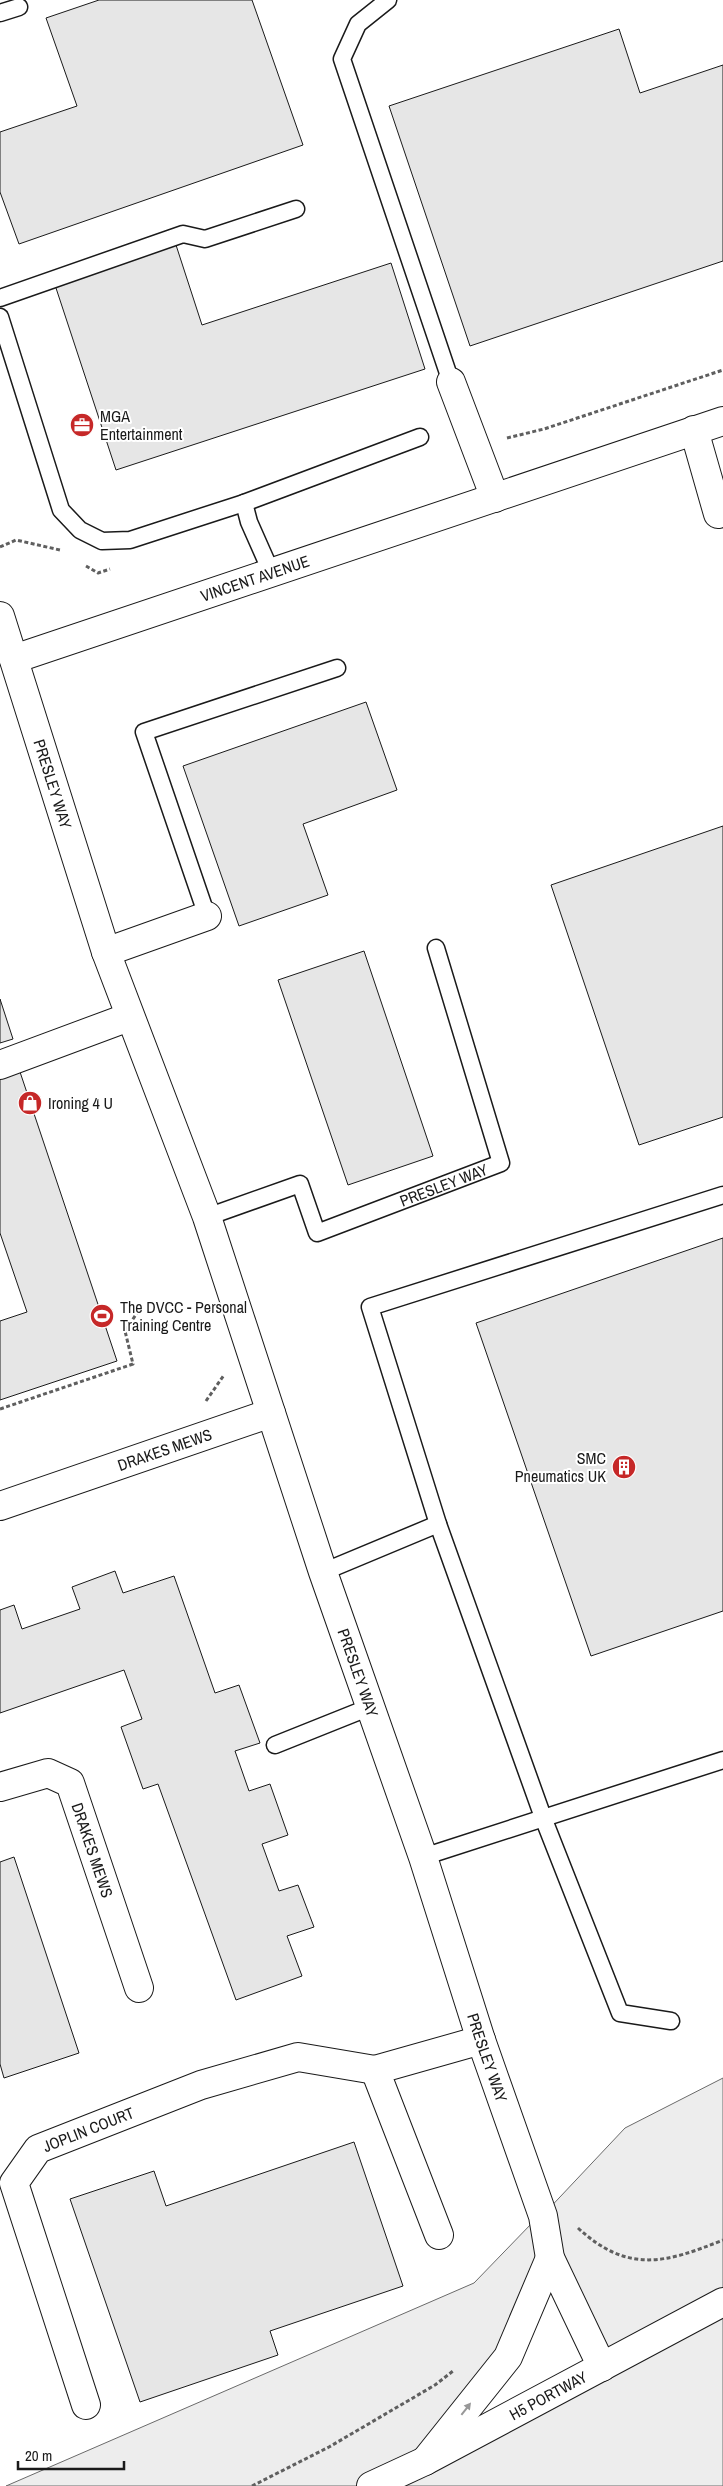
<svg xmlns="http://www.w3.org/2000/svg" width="723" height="2486" viewBox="0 0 723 2486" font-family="'Archivo Narrow',sans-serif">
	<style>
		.built { fill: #ededed; stroke: #6a6a6a; fill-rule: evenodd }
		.building { fill: #e6e6e6; stroke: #1a1a1a }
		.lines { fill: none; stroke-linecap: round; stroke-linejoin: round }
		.service-casing { stroke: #1a1a1a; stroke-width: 19 }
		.minor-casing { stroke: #1a1a1a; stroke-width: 30 }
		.tertiary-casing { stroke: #1a1a1a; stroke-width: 30 }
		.path { stroke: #5f5f5f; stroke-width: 3; stroke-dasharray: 4 2.5; stroke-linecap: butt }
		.service { stroke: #fff; stroke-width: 16 }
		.minor { stroke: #fff; stroke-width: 28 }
		.tertiary { stroke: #fff; stroke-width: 28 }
		.oneway { fill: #989898 }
		.labels { text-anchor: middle; stroke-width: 4; stroke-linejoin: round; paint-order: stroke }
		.poi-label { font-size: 16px; fill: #1a1a1a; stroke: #fff; text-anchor: start }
		.street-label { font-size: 16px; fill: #1a1a1a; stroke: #fff }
	</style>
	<rect width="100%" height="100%" fill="#fff"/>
	<!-- built -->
	<path class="built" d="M723,2078v408h-717l468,-203 59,-61 10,-7 82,-87zM550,2259l52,108 -176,92 82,-102z"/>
	<!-- building -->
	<path class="building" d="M99,0h153l51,145 -284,99 -19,-52v-60l77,-26 -31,-88z
		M619,29l21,64 83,-28v196l-253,85 -81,-240z
		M176,245l26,80 189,-62 34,106 -309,101 -61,-185z
		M366,702l31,88 -94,34 25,71 -89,31 -56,-160z
		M723,826v291l-84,28 -88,-260z
		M364,951l69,205 -85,29 -70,-205z
		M0,999l13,40 -13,4z
		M17,1063l100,298 -117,39v-79l27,-9 -27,-79v-164z
		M723,1238v373l-132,45 -115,-333z
		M115,1571l8,22 51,-17 41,117 24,-8 21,58 -25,8 14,40 21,-7 18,51 -26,9 17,47 19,-6 16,42 -27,9 15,40 -66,24 -78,-216 -15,5 -22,-62 21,-8 -18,-49 -124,43v-103l14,-5 8,24 58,-20 -8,-22z
		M14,1857l65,196 -75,25 -4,-14v-202z
		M354,2142l49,144 -133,45 8,24 -138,47 -70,-203 84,-28 12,35z"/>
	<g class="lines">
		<!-- service casing -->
		<g class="service-casing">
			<g id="service">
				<path d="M388,0l-30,24 -16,35 109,323"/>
				<path d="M0,13l19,-6"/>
				<path d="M0,298l183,-64 22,5 91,-30"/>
				<path d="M0,317l61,193 19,20 22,11 28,-1 114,-37 176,-66"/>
				<path d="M244,503l5,19 23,52"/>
				<path d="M207,916l-63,-184 193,-64"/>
				<path id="s1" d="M207,1217l93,-33 17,49 184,-70 -65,-215"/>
				<path d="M323,1572l115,-48"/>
				<path d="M275,1745l95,-38"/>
				<path d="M423,1857l300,-97"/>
				<path d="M671,2021l-51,-8 -76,-193 -106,-296 -68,-217 353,-112"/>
			</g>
		</g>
		<!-- minor casing -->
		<g class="minor-casing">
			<g id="minor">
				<path d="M451,382l44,116"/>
				<path d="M694,430l24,84"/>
				<path id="s2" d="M0,616l106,336 101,265 116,355 100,285 58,183 62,176 7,42 52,109"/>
				<path id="s3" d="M14,659l709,-238"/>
				<path d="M106,952l101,-36"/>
				<path d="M0,1065l129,-48"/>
				<path id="s4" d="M0,1506l271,-93"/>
				<path id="s5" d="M0,1787l48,-14 22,10 69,205"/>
				<path d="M439,2235l-64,-165 106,-30"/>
				<path id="s6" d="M86,2405l-72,-222 24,-34 163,-64 97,-28 77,13"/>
				<path d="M425,2461l83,-104 42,-99"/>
			</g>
		</g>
		<!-- tertiary casing -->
		<g class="tertiary-casing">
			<g id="tertiary">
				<path id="s7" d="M371,2486l54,-25 298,-159"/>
			</g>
		</g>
		<!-- path -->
		<path class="path" d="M507,438l37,-9 179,-59
			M0,547l16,-7 44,10
			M86,566l12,7 12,-4
			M206,1401l18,-26
			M0,1409l133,-45 -8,-33 14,-21
			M578,2228c50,46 88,35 145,12
			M252,2486l77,-39 106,-62 18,-14"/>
		<!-- service -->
		<use href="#service" class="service"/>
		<!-- minor -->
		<use href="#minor" class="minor"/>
		<!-- tertiary -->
		<use href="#tertiary" class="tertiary"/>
	</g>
	<!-- one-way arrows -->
	<defs><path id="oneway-solid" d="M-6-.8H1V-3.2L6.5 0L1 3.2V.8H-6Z" transform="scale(1.25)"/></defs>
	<use class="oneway" href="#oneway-solid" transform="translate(466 2409) rotate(-52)"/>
	<!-- icons -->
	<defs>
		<g id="office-disc" transform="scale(1.25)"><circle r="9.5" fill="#c62828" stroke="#fff"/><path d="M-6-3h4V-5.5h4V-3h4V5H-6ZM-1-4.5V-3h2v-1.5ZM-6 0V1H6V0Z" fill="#fff"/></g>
		<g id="shop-disc" transform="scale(1.25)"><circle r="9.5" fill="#c62828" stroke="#fff"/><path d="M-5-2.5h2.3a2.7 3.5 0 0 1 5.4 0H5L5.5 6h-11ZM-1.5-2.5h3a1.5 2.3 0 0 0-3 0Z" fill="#fff"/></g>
		<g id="stadium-disc" transform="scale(1.25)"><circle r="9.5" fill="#c62828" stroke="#fff"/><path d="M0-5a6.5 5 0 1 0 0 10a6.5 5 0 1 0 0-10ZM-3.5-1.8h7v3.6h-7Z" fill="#fff"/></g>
		<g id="building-disc" transform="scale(1.25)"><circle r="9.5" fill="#c62828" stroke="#fff"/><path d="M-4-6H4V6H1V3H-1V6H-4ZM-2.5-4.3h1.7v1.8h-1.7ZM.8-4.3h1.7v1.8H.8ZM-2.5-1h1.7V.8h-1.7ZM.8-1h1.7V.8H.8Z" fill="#fff"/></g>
	</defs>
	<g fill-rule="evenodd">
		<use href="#office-disc" x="82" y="425"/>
		<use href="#shop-disc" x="30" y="1103"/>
		<use href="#stadium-disc" x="102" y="1316"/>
		<use href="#building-disc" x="624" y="1467"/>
	</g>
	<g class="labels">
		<!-- poi labels -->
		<g class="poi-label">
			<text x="100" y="422">MGA<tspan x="100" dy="18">Entertainment</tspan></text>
			<text x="48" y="1109">Ironing 4 U</text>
			<text x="120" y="1313">The DVCC - Personal<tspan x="120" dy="18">Training Centre</tspan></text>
			<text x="606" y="1464" text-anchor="end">SMC<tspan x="606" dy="18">Pneumatics UK</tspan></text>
		</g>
		<!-- street labels -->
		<g class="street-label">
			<text dy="6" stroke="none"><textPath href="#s3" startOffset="254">VINCENT AVENUE</textPath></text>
			<text dy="6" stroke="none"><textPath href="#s2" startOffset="176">PRESLEY WAY</textPath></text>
			<text dy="6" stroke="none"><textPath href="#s1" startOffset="286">PRESLEY WAY</textPath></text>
			<text dy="6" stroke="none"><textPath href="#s4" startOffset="174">DRAKES MEWS</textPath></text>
			<text dy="6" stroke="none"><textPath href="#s2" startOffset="1116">PRESLEY WAY</textPath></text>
			<text dy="6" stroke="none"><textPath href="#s5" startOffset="145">DRAKES MEWS</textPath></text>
			<text dy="6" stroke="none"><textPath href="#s2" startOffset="1522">PRESLEY WAY</textPath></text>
			<text dy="6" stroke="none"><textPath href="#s6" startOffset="329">JOPLIN COURT</textPath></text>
			<text dy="6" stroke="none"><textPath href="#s7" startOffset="199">H5 PORTWAY</textPath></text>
		</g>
	</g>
	<!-- scale -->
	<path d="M18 2461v8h106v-8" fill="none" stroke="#1a1a1a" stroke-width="2.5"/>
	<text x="25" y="2461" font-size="15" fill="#1a1a1a" stroke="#ffffff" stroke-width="4" paint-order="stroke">20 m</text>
</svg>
